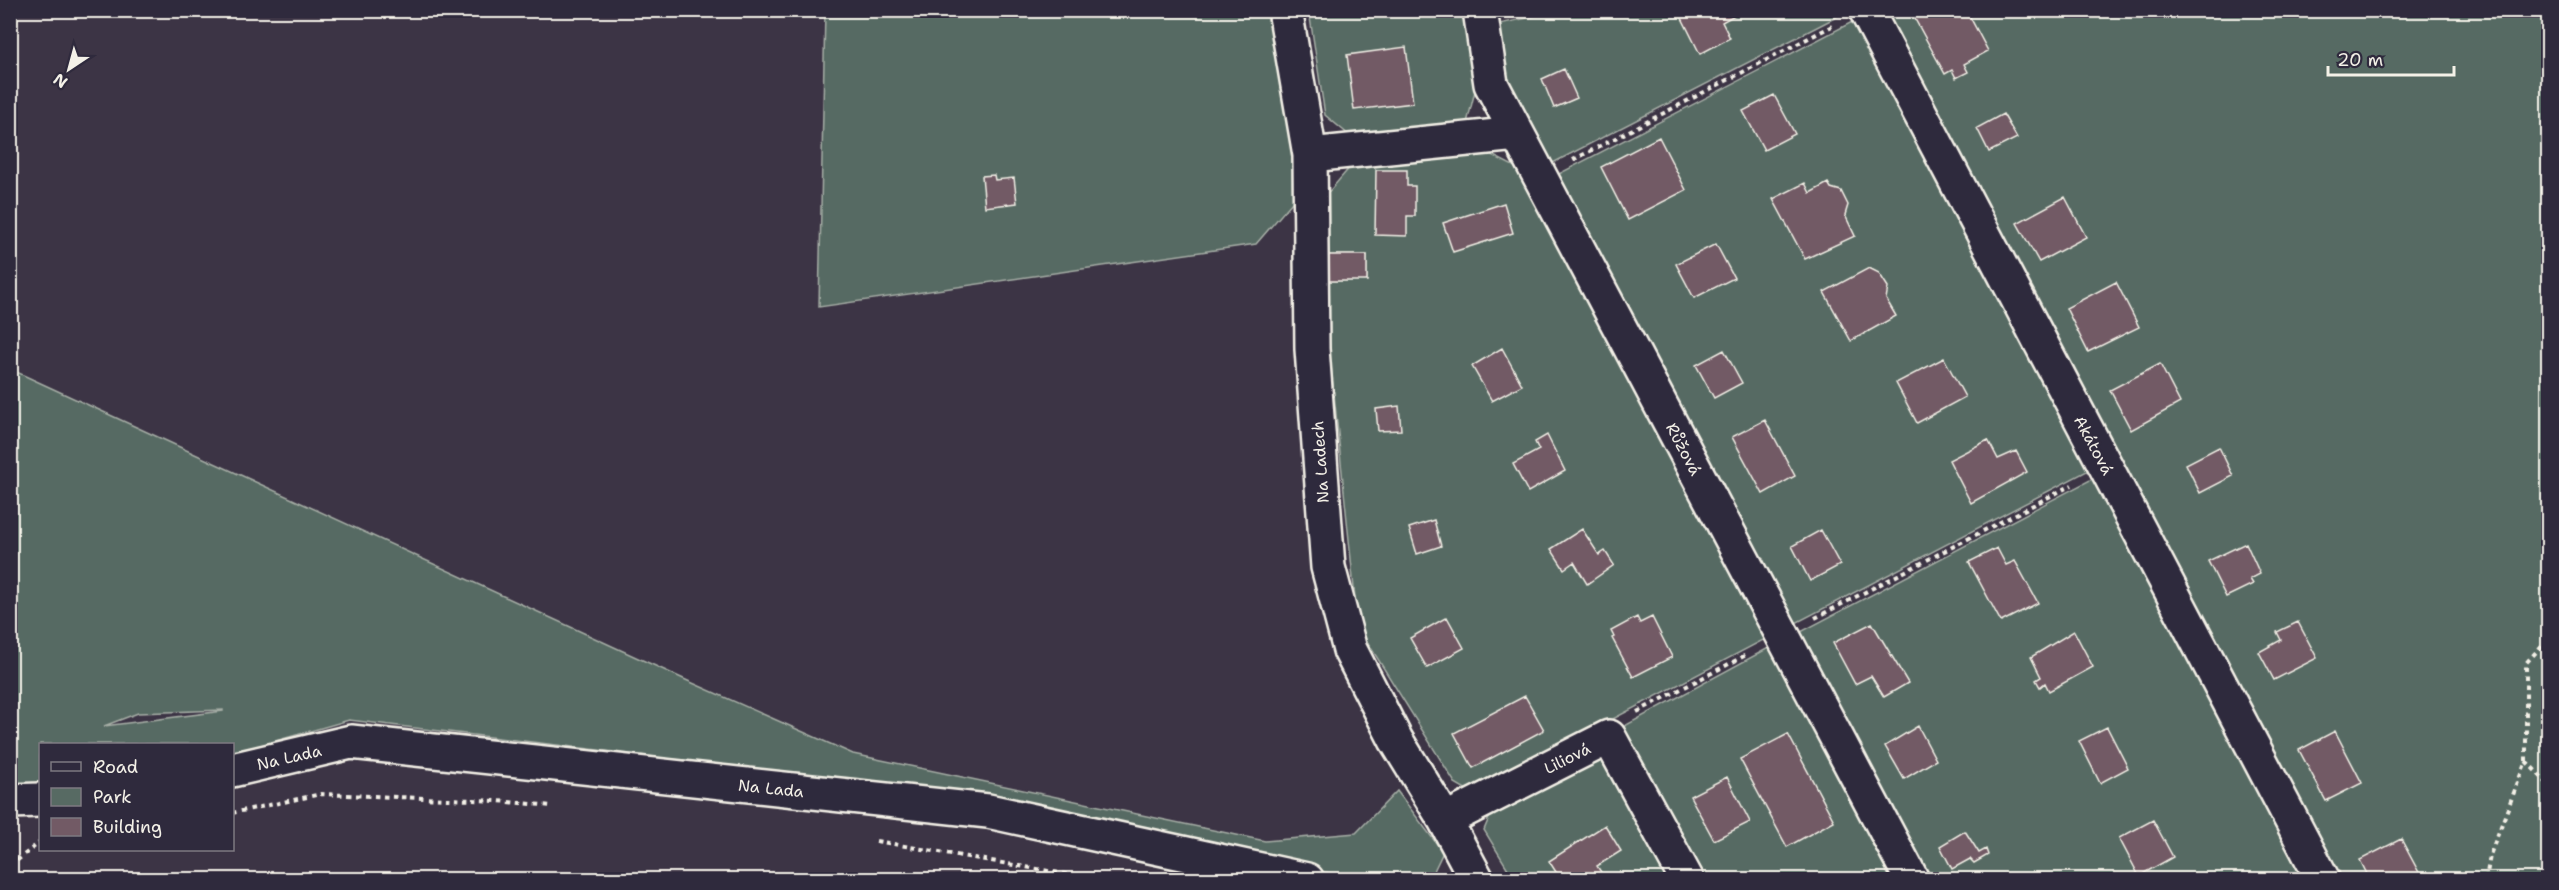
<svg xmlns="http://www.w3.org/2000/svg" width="2559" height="890" viewBox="0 0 2559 890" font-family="'Shantell Sans',sans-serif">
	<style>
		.green { fill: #576a63; stroke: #a6aea6; stroke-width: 1.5; fill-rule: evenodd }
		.building { fill: #725a65; stroke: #f4f1e8; stroke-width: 1.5 }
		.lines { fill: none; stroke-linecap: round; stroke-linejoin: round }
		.street-casing { stroke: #f4f1e8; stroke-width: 38 }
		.path { stroke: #f4f1e8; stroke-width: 4; stroke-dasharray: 4.5 4.5; stroke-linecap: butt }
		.street { stroke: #2f2a3d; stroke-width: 33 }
		.labels { text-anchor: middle; stroke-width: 5; stroke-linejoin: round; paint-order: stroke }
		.street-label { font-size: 16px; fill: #f4f1e8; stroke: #2f2a3d }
	</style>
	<rect width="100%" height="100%" fill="#3c3445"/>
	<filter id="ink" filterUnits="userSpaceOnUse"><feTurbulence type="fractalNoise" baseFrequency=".0167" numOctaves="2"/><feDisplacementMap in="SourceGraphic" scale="12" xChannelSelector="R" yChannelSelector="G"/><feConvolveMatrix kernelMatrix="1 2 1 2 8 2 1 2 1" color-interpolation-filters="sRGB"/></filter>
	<g filter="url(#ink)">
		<!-- green -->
		<path class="green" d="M1564,10l284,1 -303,156 -48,-89 -7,-52z
			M825,11h446l28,183 -43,50 -437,63z
			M1309,11h159l9,72 -10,40 -118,12 -24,-20z
			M1876,11h672v868h-216z
			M1856,20l235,449 -301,157 -239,-448z
			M1478,148l47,24 244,465 -297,156 -17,-10 -97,-156 -29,-281 -1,-65 39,-1v-25h-39l-1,-61 30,-35z
			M10,369l678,312 165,73 412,87 91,-8 41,-42 46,61 -13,27h-71l-439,-90 -571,-69 -116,33 -1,-9h-192v45l-29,4zM223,710v1l-119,15 34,-13z
			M2094,478l213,401h-383l-129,-244z
			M1774,645l124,234h-200l-79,-150z
			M1587,755l26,7 62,117h-161l-30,-49 10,-24z"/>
		<!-- building -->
		<path class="building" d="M1678,10h61l1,2 -18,10 8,16 -30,16z
			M1910,10h68l-9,5 19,36 -24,13 4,8 -12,6 -4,-8 -7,4z
			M1406,47l7,56 -59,7 -7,-55z
			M1564,69l13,29 -23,10 -12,-29z
			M1774,95l21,39 -31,16 -21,-39z
			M2003,114l14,24 -28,14 -12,-24z
			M1659,137l27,53 -58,30 -27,-53z
			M1376,170h31v16h8v30h-8v20l-32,-1z
			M994,175l1,5 19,-2 3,25 -32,4 -3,-31z
			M1805,183l5,10 18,-10 3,5 10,3 7,14 -3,10 10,21 -50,23 -32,-60z
			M2065,197l21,40 -47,25 -22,-39z
			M1504,203l9,30 -60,19 -10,-29z
			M1716,244l18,34 -40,20 -18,-34z
			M1328,255h39v26h-39z
			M1869,268l10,5 9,14 -2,12 10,17 -45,25 -27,-49z
			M2116,282l23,45 -51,25 -22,-44z
			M1502,348l20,37 -30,16 -20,-35z
			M1724,350l18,33 -28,15 -18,-33z
			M1944,358l21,39 -48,26 -21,-40z
			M2160,364l20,39 -49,27 -21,-40z
			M1399,406l2,24 -23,1 -2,-22z
			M1765,420l30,56 -32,18 -31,-57z
			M1547,435l18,36 -37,21 -15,-28 26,-14 -4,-8z
			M1988,440l10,19 18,-8 11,21 -56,31 -22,-43z
			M2219,447l14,29 -33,17 -14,-29z
			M1434,520l7,26 -24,8 -8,-26z
			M1582,529l17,26 6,-4 9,14 -27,19 -13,-22 -10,7 -13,-20z
			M1821,530l19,35 -30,16 -18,-35z
			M2246,543l14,31 -10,5 3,5 -27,13 -18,-36z
			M1997,548l9,17 9,-4 23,42 -37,19 -32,-60z
			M1447,617l17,31 -37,20 -17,-30z
			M1637,617l3,6 12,-6 20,40 -39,20 -21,-39 2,-1 -3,-6z
			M2298,622l19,36 -43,22 -15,-28 22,-12 -4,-8z
			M1872,623l36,60 -24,14 -13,-21 -16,8 -22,-41z
			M2074,631l19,36 -44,24 -4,-8 -5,4 -4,-7 5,-3 -10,-20z
			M1525,696l19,34 -71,38 -19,-35z
			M1918,726l18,34 -32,19 -19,-33z
			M2107,727l21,41 -28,15 -21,-42z
			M2335,731l27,52 -36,18 -27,-51z
			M1788,734l46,87 -47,26 -47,-88z
			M1727,777l23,45 -36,18 -24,-44z
			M2153,820l20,37 -34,19 -20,-38z
			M1605,825l16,26 -24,15 9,14h-45l-12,-19z
			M1965,831l14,22 7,-4 2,6 -14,8 -4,-4 -18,10 -12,-23z
			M2401,839l22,41h-53l-10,-20z"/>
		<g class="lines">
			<!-- street casing -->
			<g class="street-casing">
				<path id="street" d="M1285,10l25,145 2,194 16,218 22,83 46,90 49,80 32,60
					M1480,10l11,74 421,796
					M1866,10l457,870
					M1310,155l207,-21
					M232,770l119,-28 637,69 319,69
					M10,801l30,-1
					M1445,820l164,-83 78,143"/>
			</g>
			<!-- path -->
			<path class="path" d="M1573,160l259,-134
				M1815,618l257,-133
				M1637,712l111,-58
				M2526,761l22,23
				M232,813l89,-19 177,7 55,5
				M876,841l224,39
				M10,866l30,-24
				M2486,880l4,-25 36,-94v-98l22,-24"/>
			<!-- street -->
			<use href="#street" class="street"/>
		</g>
	</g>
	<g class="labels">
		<!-- street labels -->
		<g class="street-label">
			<text transform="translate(2094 445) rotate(62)" y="6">Akátová</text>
			<text transform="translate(1684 449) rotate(62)" y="6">Růžová</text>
			<text transform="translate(1320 462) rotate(-94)" y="6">Na Ladech</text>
			<text transform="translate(289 757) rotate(-13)" y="6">Na Lada</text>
			<text transform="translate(1567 758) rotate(-27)" y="6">Liliová</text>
			<text transform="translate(771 788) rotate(6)" y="6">Na Lada</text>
		</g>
	</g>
	<!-- margin -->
	<rect width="2559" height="890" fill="none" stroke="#2f2a3d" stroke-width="36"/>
	<rect x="18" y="18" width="2523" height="854" fill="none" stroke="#f4f1e8" stroke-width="2" filter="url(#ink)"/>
	<!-- legend -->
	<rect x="39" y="743" width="195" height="108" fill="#2f2a3d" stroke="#7e7a81" stroke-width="1.5"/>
	<rect x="51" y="762" width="30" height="9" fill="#2f2a3d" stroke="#7e7a81" stroke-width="1.5"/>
	<text x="93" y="773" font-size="18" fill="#f4f1e8">Road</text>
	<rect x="51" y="788" width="30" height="18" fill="#576a63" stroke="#7e7a81" stroke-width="1.5"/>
	<text x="93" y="803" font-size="18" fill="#f4f1e8">Park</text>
	<rect x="51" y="818" width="30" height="18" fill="#725a65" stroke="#7e7a81" stroke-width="1.5"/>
	<text x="93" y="833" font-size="18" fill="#f4f1e8">Building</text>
	<!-- north arrow -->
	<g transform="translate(69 69) rotate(216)" stroke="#2f2a3d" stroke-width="4.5" paint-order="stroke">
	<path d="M0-4.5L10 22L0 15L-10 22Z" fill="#f4f1e8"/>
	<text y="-9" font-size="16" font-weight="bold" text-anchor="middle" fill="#f4f1e8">N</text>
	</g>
	<!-- scale -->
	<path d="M2328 66v9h126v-9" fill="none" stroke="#f4f1e8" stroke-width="3"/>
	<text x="2337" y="66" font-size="18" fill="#f4f1e8" stroke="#2f2a3d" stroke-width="4.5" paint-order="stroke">20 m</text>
</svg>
